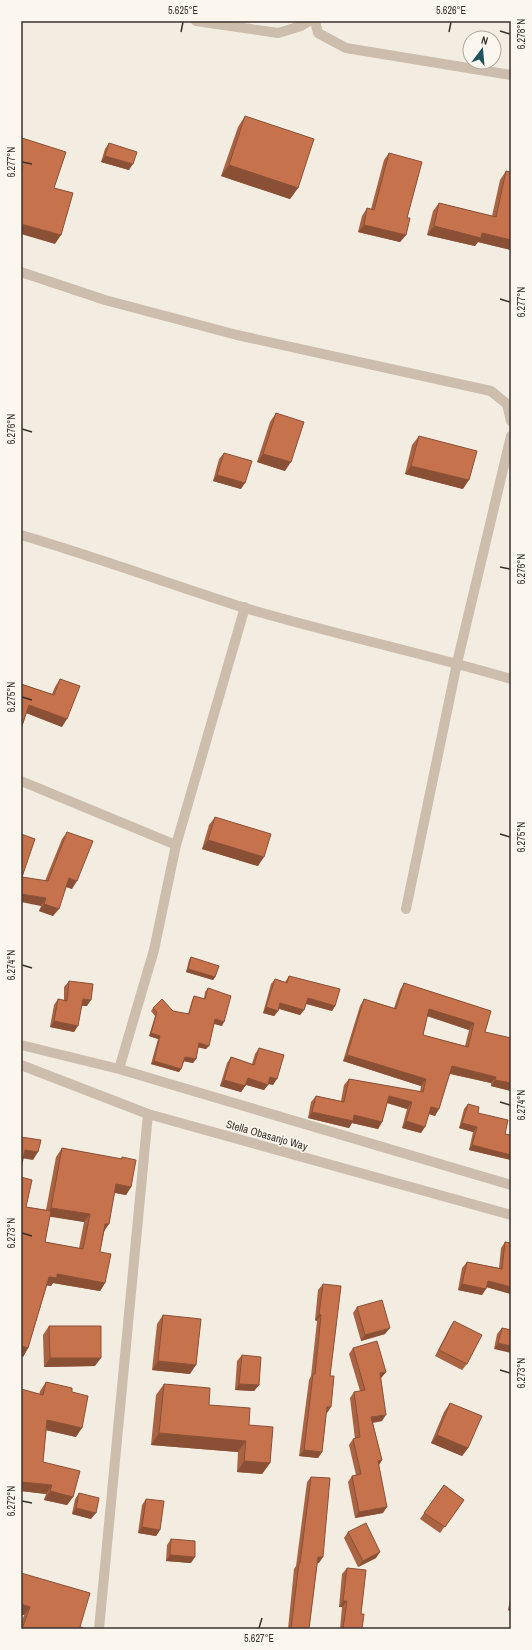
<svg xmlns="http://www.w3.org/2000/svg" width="532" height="1650" viewBox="0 0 532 1650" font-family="'Archivo Narrow',sans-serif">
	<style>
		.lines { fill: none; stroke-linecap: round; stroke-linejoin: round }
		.minor { stroke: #ccbdac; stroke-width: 10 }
		.wall { fill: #a96242; fill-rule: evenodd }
		.shaded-wall { fill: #8a5036 }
		.building { fill: #c5724d; stroke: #8a5036; fill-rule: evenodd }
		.ticks { fill: none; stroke: #3a312b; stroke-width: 1.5 }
		.labels { text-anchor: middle; stroke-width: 3; stroke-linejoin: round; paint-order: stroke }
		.street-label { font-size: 11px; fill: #3a312b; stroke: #fbf6ee }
		.neatline { fill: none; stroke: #3a312b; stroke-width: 1.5 }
		.ticks-label { font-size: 10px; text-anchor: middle; fill: #3a312b }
	</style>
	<rect width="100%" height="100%" fill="#f3ece1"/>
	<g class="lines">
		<!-- minor -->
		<path class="minor" d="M196,21l82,12 23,-7 8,-5
			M315,21l3,12 28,15 165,27
			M21,272l84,28 132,35 254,56 16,13 4,17
			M21,535c75,22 149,49 224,73 88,26 178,45 266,71
			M21,781l155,64
			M406,909l51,-246 54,-227
			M21,1045l98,24 392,116
			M21,1065l127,49 363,101
			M119,1069l35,-119 22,-105 69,-238
			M99,1629l49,-515"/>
	</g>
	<!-- wall -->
	<path class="wall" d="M245,116l53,72 -8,11 -69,-23 17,-49z
		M109,143l20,27 -28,-8 4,-13z
		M389,153l18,65 -1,17 -6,7 -42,-10 4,-16 5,-8 4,1 13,-49z
		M506,171l5,79 -33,-8 -3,4 -48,-11 6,-24 6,-8 53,13 8,-36z
		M276,413l9,58 -28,-9 13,-40z
		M419,436l44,53 -58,-15 7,-29z
		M224,453l17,36 -28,-8 6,-22z
		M60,679l2,48 -36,-14 -5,-29 31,10 3,-7z
		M215,817l43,49 -56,-17 7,-24z
		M67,832l5,57 -6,-2 -13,29 -14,-5 2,-5 -19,-29 23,4 17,-42z
		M191,957l24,20 -2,3 -27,-8 3,-12z
		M289,976l46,30 -3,5 -26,-7 -2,6 -4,5 -21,-6 -1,2 -4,5 -11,-3 8,-29 4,-5 10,3z
		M69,981l18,25h-5l-8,26 -24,-5 4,-22 4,-6 6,1v-13z
		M404,983l87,28 -6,21 26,59 -20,-5v-3l-41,-9 -15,42 -6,-2 -8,19 -19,-5 5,-19 -20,-6 -5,19 -4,7 -26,-6 -3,5 -41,-10 3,-16 5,-6 25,5 3,-16 5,-6 71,13 1,-6 -78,-25 17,-55 4,-7 30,9 6,-18zM427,1016l42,14 -4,16 -42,-11z
		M208,988l14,38 -8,-2 -8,25 -8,-2 -2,12 -3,4 -9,-2 -3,8 -2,3 -28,-8 7,-25 -9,-3 6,-20 -4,-5 2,-3 35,6 4,-14 2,-4 10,3 1,-7z
		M259,1048l14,37 -5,-1 -4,6 -18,-5 -5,7 -21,-6 7,-23 4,-6 21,7 3,-10z
		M468,1104l10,9 27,21 6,1v25l-42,-10 4,-18 -14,-4 5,-19z
		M62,1148l59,11 1,-2 9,30 -5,8 -11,-2 -11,39 -4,20 5,31 -5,8 -47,-8 -2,3 -4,-1 -19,63 -5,9 3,-150 20,3 10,-53zM50,1216l34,6 -5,26 -34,-6z
		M505,1242l6,1v51l-25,-7 -4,8 -24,-5 4,-22 5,-6 32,6 2,-20z
		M323,1284l7,92 -8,76 -4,6 -19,-2 10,-76 2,-4 6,-55 -2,-1 3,-30z
		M357,1307l28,27 -24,7 -8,-28z
		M163,1315l27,59 -38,-4 5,-46z
		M454,1321l13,43 -5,6 -27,-14 15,-29z
		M49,1326l46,40 -51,1 -1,-32z
		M502,1328l9,2 -17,19 3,-15z
		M353,1348l33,24 -5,6 1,43 -9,2 9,37 -3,5 4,48 -28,5 -7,-36 4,-6 4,-1 -7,-30 4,-6h2l-5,-41 4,-6 6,-1 -11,-37z
		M242,1355l17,30 -5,6 -19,-1 2,-29z
		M46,1382l26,10 4,45 -30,-7 -3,32 30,35 -6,8 -23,-5 2,-6 -25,-3 19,-100z
		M164,1384l45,21 61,58 -8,11 -25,-2 1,-20 -87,-7 5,-50z
		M450,1403l18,45 -6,8 -31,-13 13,-31z
		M311,1477l8,86h-2l-8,66h-21l6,-60 2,-3 11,-84z
		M444,1485l20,15 -24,33 -20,-14z
		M79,1493l12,26 -19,-5 3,-15z
		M146,1499l14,31 -4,6 -18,-3 4,-28z
		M348,1532l28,26 -18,9 -14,-29z
		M171,1539l20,24 -25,-2 1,-16z
		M347,1568l14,46 1,15h-22l2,-22h-3l3,-33z
		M21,1573l59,54 3,2h-62v-6l3,-8h-3z
		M511,1595v16l-3,-1z"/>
	<!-- shaded-wall -->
	<path class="shaded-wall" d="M105,156l28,8 -4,6 -28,-8z
		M229,165l69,23 -8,11 -69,-23z
		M21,224l40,11 -6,9 -34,-10z
		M364,225l42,10 -6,7 -42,-10z
		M434,226l48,7 29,7v10l-33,-8 -3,4 -48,-11z
		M263,454l28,8 -6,9 -28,-9z
		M411,466l58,14 -6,9 -58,-15z
		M217,475l28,8 -4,6 -28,-8z
		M29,705l38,14 -5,8 -38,-15z
		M208,840l56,17 -6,9 -56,-17z
		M69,878l8,3 -5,8 -8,-3z
		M21,894l25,4 -5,8 -20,-4z
		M44,904l15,5 -6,7 -14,-5z
		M188,969l27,8 -2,3 -27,-8z
		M308,998l27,8 -3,5 -28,-8z
		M83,999l8,1 -4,6 -9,-1z
		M280,1003l24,7 -4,5 -23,-7z
		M266,1007l12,4 -4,5 -11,-3z
		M429,1009l45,14 -5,7 -45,-15z
		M215,1019l9,3 -2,4 -10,-3z
		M54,1021l24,5 -4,6 -24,-5z
		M151,1033l9,3 -2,3 -9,-3z
		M199,1043l10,3 -3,3 -10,-2z
		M347,1055l79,24 -5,7 -78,-25z
		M185,1057l11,2 -3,4 -11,-2z
		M154,1061l27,8 -2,3 -28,-8z
		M452,1066l44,11 -5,6 -44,-10z
		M270,1077l7,2 -4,6 -7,-2z
		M248,1078l20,7 -4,5 -20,-6z
		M224,1080l21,6 -4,6 -21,-6z
		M495,1080l16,3v8l-20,-5z
		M389,1096l23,6 -5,7 -23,-7z
		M431,1107l8,2 -4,7 -9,-3z
		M312,1112l42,3 28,7 -4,7 -26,-6 -3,5 -41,-10z
		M406,1121l19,6 -4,6 -19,-5z
		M462,1123l15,4 -4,5 -14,-4z
		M472,1145l39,10v5l-42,-10z
		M25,1150l13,2 -5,8 -12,-2z
		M116,1184l15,3 -5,8 -15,-3z
		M51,1208l39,6 -6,8 -39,-6z
		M105,1224h4l-6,9z
		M57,1274l48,9 -5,8 -47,-8 -2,3 -8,-1 6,-8z
		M488,1281l23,6v7l-28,-8z
		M462,1284l24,5 -4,6 -24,-5z
		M319,1314l2,1 -4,6 -2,-1z
		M390,1328l-5,6 -24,7 4,-6z
		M498,1343l13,3v7l-17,-4z
		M21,1346l7,2 -5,9 -2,-1z
		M50,1358h51l-6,8 -51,1z
		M158,1361l38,4 -6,9 -38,-4z
		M386,1372l-5,6 -5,1 4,-6z
		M239,1384l20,1 -5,6 -19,-1z
		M327,1407h4l-4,6z
		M386,1415l-4,6 -15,2 4,-6z
		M47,1420l35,8 -6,9 -35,-8z
		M159,1433l87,8 -8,11 -87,-7z
		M437,1435l31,13 -6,8 -31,-13z
		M304,1450l18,2 -4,6 -19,-2z
		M382,1460l-4,6v-5z
		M244,1461l26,2 -8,11 -25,-2z
		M21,1482l31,3 -6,9 -25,-3z
		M50,1491l23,6 -6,8 -23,-5z
		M387,1507l-4,6 -28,5 4,-6z
		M76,1508l20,5 -5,6 -19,-5z
		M142,1527l18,3 -4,6 -18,-3z
		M380,1552l-4,6 -18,9 5,-6z
		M170,1555l25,2 -4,6 -25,-2z
		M318,1557h5l-4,6h-5z
		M343,1601h4l-5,6h-3z
		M21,1604l9,3 -6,8h-3z
		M511,1605v6l-3,-1z"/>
	<!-- building -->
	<path class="building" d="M245,116l69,23 -16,49 -69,-23z
		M22,138l44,14 -12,36 19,5 -12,42 -40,-11v-49l2,-9h-2v-26z
		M109,143l28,9 -4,12 -28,-8z
		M389,153l33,9 -15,56h3l-4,17 -42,-10 3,-17 7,2z
		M506,171l5,1v68l-29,-7 -1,5 -47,-12 5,-23 57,14z
		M276,413l28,9 -13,40 -28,-8z
		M419,436l58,15 -8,29 -58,-14z
		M224,453l28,8 -7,22 -28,-8z
		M60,679l20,7 -13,33 -38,-14 -8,24v-45l33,11z
		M215,817l56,17 -7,23 -56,-17z
		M67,832l26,9 -16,40 -8,-3 -10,31 -15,-5 2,-6 -25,-4v-60l14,5 -13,38 26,4z
		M191,957l28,9 -4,11 -27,-8z
		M289,976l51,13 -5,17 -27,-8 -4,12 -24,-7 -2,8 -12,-4 9,-28 12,4z
		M69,981l24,3 -2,16 -8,-1 -5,27 -24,-5 4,-22 9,2z
		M404,983l87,28 -6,21 26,6v45l-16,-3 1,-3 -44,-11 -13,43 -8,-2 -6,20 -19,-6 6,-19 -23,-6 -7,26 -28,-7 -1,6 -41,-9 4,-16 28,6 5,-23 74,13 3,-13 -79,-24 17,-56 32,10zM429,1009l45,14 -6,24 -45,-12z
		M208,988l23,8 -7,26 -9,-3 -6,27 -10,-3 -3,16 -11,-2 -4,12 -27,-8 6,-25 -9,-3 6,-21 -4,-4 9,-9 11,12 16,3 5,-18 11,3z
		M259,1048l25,7 -7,24 -7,-2 -2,8 -20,-7 -3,8 -21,-6 7,-23 23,8z
		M468,1104l11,3 -1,6 30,7 -3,14 6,1v20l-39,-10 5,-18 -15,-4z
		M21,1137l20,3 -3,12 -13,-2 -4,18z
		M62,1148l60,11v-2l14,3 -5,27 -15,-3 -7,40h-4l-5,28 11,2 -6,29 -48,-9v4l-8,-1 -21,71 -7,-2v-169l11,3 -6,27 25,4 -6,31 38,7 7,-35 -39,-6z
		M505,1242l6,1v44l-23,-6 -2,8 -24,-5 5,-22 35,7z
		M323,1284l18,2 -11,90h4l-3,31h-4l-5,45 -18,-2 9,-76h2l6,-59 -2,-1z
		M382,1300l8,28 -25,7 -8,-28z
		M163,1315l38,4 -5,46 -38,-4z
		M454,1321l28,14 -15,29 -28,-14z
		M49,1326h52v32h-51z
		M502,1328l9,2v16l-13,-3z
		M377,1341l9,31 -6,1 6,42 -15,2 11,43 -4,1 9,46 -28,5 -7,-36 9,-2 -8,-35 7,-2 -6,-45 11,-2 -12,-42z
		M242,1355l19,2 -2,28 -20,-1z
		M46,1382l26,6v4l16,4 -6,32 -35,-8 -4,42 37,9 -7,26 -23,-6 2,-6 -31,-3v-93l22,6z
		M164,1384l46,4 -1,17 41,3 -1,17 24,2 -3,36 -26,-2 2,-20 -87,-8z
		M450,1403l32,13 -14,32 -31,-13z
		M311,1477l19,1 -7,79h-5l-9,72h-18l8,-66h1z
		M444,1485l20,15 -19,27 -21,-14z
		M79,1493l20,5 -3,15 -20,-5z
		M146,1499l18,2 -4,29 -18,-3z
		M366,1523l14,29 -17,9 -15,-29z
		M171,1539l24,2v16l-25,-2z
		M347,1568l19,2 -5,44h3l-2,15h-19l4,-28h-4z
		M21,1573l69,20 -10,34 4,1 -1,1h-61l8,-22 -9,-3z"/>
	<!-- ticks -->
	<path class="ticks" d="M500,31l10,3M181,32l2,-10M449,32l2,-10M22,162l10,2M500,299l10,3M22,429l10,3M500,567l10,2M22,697l10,3M500,834l10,3M22,965l10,3M500,1102l10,3M22,1233l10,3M500,1370l10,3M22,1501l10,2M259,1628l3,-10"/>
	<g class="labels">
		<!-- street labels -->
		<g class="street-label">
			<text transform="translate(267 1135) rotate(16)" y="4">Stella Obasanjo Way</text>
		</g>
	</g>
	<!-- border -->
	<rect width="532" height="1650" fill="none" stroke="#fbf6ee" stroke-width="44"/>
	<!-- north arrow -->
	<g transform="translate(482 50) rotate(16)"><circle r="19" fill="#fbf6ee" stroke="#aea7a0"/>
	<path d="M0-3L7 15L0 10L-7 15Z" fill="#20545c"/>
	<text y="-6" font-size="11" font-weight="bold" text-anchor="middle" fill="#3a312b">N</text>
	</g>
	<rect x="22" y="22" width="488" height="1606" class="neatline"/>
	<g class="ticks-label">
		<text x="183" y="14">5.625°E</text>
		<text x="451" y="14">5.626°E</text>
		<text transform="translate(521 34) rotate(-90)" y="4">6.278°N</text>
		<text transform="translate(11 162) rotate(-90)" y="4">6.277°N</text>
		<text transform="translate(521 302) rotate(-90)" y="4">6.277°N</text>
		<text transform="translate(11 429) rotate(-90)" y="4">6.276°N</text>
		<text transform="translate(521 569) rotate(-90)" y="4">6.276°N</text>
		<text transform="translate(11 697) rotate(-90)" y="4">6.275°N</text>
		<text transform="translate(521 837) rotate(-90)" y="4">6.275°N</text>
		<text transform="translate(11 965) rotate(-90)" y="4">6.274°N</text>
		<text transform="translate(521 1105) rotate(-90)" y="4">6.274°N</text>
		<text transform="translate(11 1233) rotate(-90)" y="4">6.273°N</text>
		<text transform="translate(521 1373) rotate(-90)" y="4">6.273°N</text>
		<text transform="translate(11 1501) rotate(-90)" y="4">6.272°N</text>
		<text x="259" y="1642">5.627°E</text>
	</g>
</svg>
